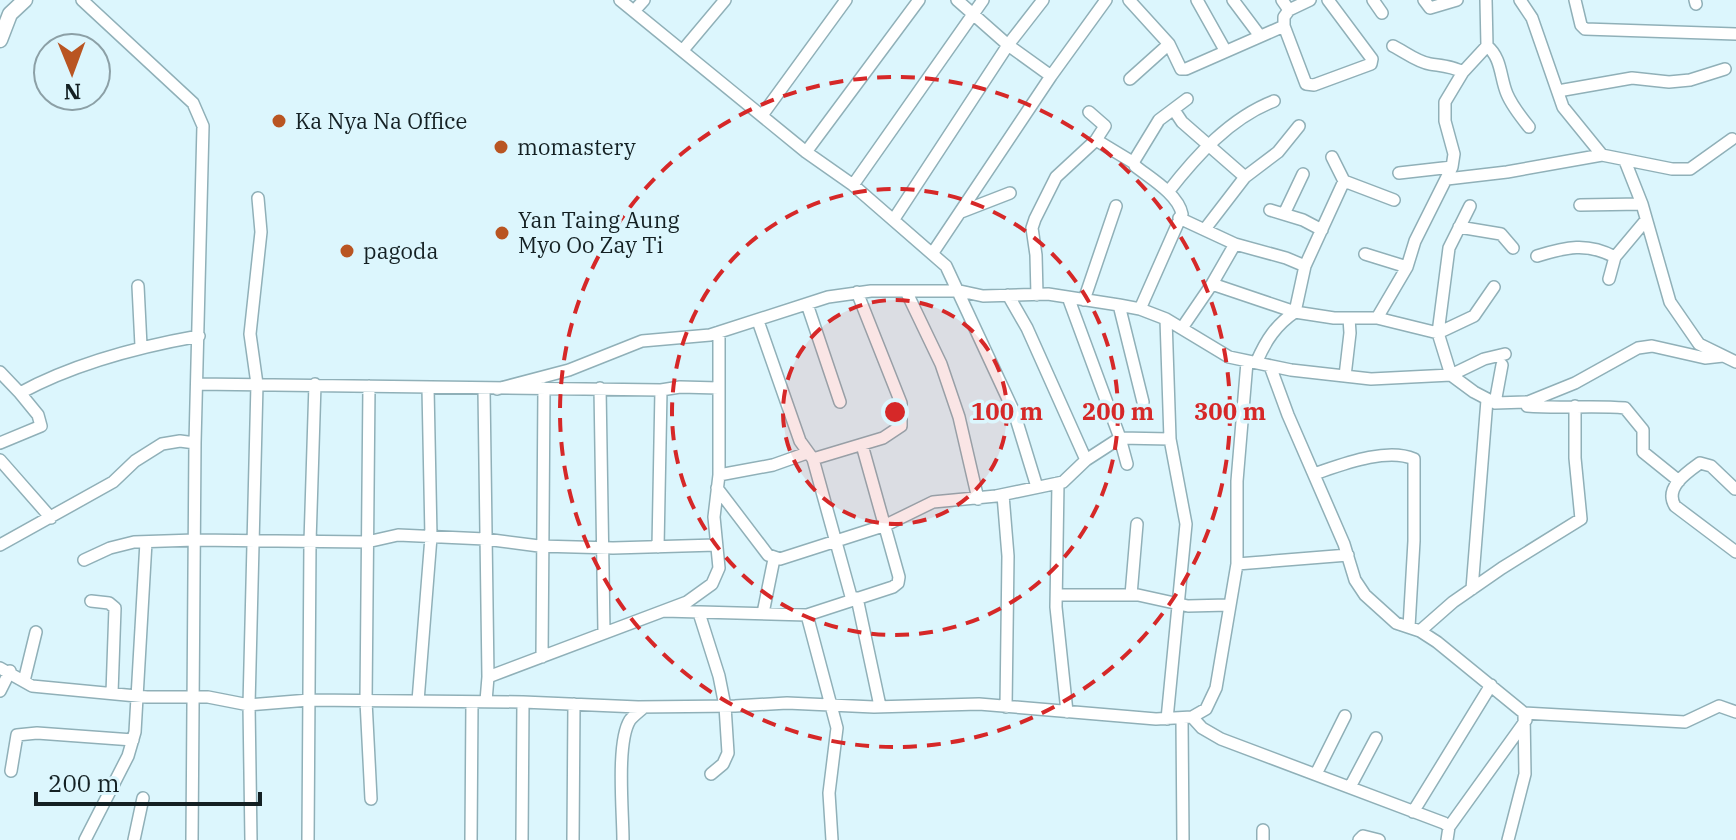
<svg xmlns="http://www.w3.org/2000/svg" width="1736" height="840" viewBox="0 0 1736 840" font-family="'IBM Plex Serif',serif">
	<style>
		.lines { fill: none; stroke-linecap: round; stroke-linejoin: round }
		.minor-casing { stroke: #90b0b8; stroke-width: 14 }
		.major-casing { stroke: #90b0b8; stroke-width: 17 }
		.minor { stroke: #fff; stroke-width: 11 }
		.major { stroke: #fff; stroke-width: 14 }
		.ring { fill: none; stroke: #d62828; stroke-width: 4; stroke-dasharray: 14 10 }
		.poi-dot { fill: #b95522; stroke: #dcf6fd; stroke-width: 3 }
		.labels { text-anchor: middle; stroke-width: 7; stroke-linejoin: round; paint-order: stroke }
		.poi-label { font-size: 22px; fill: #142023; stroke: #dcf6fd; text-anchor: start }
		.centre { fill: #d62828; stroke: #dcf6fd; stroke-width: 4 }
		.ring-label { font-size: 24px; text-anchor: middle; font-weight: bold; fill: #d62828; stroke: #dcf6fd; stroke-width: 7; stroke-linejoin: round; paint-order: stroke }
	</style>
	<rect width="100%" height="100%" fill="#dcf6fd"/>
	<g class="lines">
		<!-- minor casing -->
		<g class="minor-casing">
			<path id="minor" d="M82,0l111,103 10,23 -8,317 -3,397
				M620,0l186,152 47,33 93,81 68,146 23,75
				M957,0l51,45 43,31
				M1129,0l40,44 12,25h5l98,-43
				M1197,0l28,50
				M1233,0l27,36
				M1282,0l7,10 21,-10
				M1373,0l9,13
				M1424,0l6,8 27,-8
				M1520,0l12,18 31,89 39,48
				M1575,0l6,25 4,4 151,5
				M1695,0l1,4
				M1289,10l-5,7v9l22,58 8,1 57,-21 1,-5 -44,-59
				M634,11l10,-11
				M1393,46c12,6 24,16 37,18 13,2 21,2 33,8
				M1487,46c15,12 13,32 20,48 5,12 14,23 22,33
				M683,50l42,-50
				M1130,79l39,-35
				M1558,91l74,-13 37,4 21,-2 35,-11
				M1174,110l8,12 63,55
				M1089,112l16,14 -9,14
				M763,114l83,-114
				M806,152l113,-152
				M1332,157l12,24 50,19
				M1625,161l17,43 28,98 29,42 37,18
				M1399,173l53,-6
				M1447,179l60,-7 95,-17 70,14h18l42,-30
				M853,185l130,-185
				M1168,192c28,-36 62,-74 106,-91
				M1580,205l62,-1
				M1470,206l-21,42 -11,85 13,42 23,17 21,11 33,-1 47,-19 63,-35 14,-2 53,12 18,-2
				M1270,210l33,10 19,10
				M961,212l49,-19
				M1284,214l19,-40
				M1179,218l56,26 51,14 19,8
				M894,219l114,-174 35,-45
				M1459,227l42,7 12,14
				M1205,229l40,-52 33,-25 21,-26
				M932,254l119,-178 55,-76
				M1365,254l42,13
				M1537,256c29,-9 50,-14 78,1l31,-37
				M1609,279l6,-22
				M1212,284l83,28 39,6h43l30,-51 8,-26 37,-74 2,-13 -9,-33v-19l18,-30 24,-26 -1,-46
				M138,286l3,60
				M906,291l35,73 18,53 19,82
				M1008,295l19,33 59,132
				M1037,295l-1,-40 -4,-27 3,-9 21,-42 40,-37 38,23
				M1068,297l52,141 7,26
				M1084,300l32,-94
				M807,304l33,98
				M1119,305l24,97
				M1140,309l42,-95c-4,-20 -32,-36 -47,-48l-1,-5 25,-41 28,-21
				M1377,318l61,15 36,-17 20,-29
				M1166,319l4,120 16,85 -19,195
				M758,321l42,120 13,18 39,141
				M1182,328l30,-44 23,-40
				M1257,361c9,-21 19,-36 38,-49l10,-46 39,-85
				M1270,366l18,49 56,129 11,36 10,15 31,28 24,8 17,11 87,71 1,61 -17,66
				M0,372l20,21c55,-30 117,-46 179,-57
				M1345,376l5,-43 -1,-15
				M197,384l464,6 -3,157
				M369,386l-3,315 5,98
				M600,388l4,244
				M497,389l72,-19 73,-29 68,-6 118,-38 43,-6h89l23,5 65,-2 71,11 21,4 26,10 63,38 62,13 80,9 80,-4 33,-16 21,-5
				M484,390l4,287 -2,24
				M661,390l19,-3 39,1
				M1495,403l7,-38
				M1527,406c33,3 65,-1 98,2l18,22v22l36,29
				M0,443l41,-17 -3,-11 -18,-22
				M813,459l70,-21 18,-12v-23l-44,-111
				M0,460l51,58
				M1314,474c27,-9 72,-27 100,-15v82l-5,86
				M719,475l54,-10 34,-12
				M1058,483l-2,124 11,105
				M717,488l51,67 12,4 106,-34 47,-23 63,-6 67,-14 23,-22 34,-22 50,1
				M1735,489l-24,-23 -11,-3c-14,10 -36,25 -25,43l61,46
				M1003,495l5,61 -2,151
				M0,545l113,-63 22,-21 27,-17 18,-3 15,2
				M84,560l26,-12 24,-6 61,-2 172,2 31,-7 87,4 54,7 74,2 103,-3
				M1237,564l111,-9
				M1472,589l15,-189
				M1057,595h81l50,11 40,-1
				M1131,595l6,-71
				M857,598l23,108
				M91,601l18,2 6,5 -3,85
				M664,611l143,4 86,-28 5,-4 1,-6 -37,-132
				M699,613l20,63 6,30 3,47 -5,11 -12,10
				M763,613l11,-54
				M807,615l30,113 -8,65 3,47
				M1420,631l33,-29 49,-34 79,-49 -6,-61v-52
				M542,657l2,-269
				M0,668l32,18 115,11h61l41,8 60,-5 214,2 115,5 97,-1 52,-3 87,4 105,-3 177,15 36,-2 14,-8 10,-21 21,-124v-83l10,-119
				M488,677l199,-75 25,-18 7,-16 -5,-51 5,-42v-143
				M24,681l12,-49
				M0,691l10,-20
				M418,701l13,-164 -3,-149
				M1524,713l161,9 34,-16 17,6
				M1192,717l10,11 19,11 223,84 5,4 -2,13
				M1182,720l1,120
				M11,771l6,-36 20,-2 96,7
				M1316,774l29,-58
				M1350,787l26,-49
				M1413,812l78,-127
				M1449,827l77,-107
				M85,840l43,-84 7,-24 11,-190
				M134,840l9,-42
				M251,840l-2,-135 8,-321 -7,-50 11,-102 -3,-34
				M308,840l2,-298 5,-158
				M471,840l1,-138
				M522,840l1,-138
				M573,840l1,-136
				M623,840c0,-28 -7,-98 7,-120 4,-5 10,-9 14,-13
				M1263,840v-10
				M1359,840l4,-4 16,4"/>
		</g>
		<!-- major casing -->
		<g class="major-casing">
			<path id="major" d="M0,40l10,-26 15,-14"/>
		</g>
		<!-- minor -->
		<use href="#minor" class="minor"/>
		<!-- major -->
		<use href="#major" class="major"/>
	</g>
	<!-- distance rings -->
	<circle cx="895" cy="412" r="112" fill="#d62828" fill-opacity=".12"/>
	<g class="ring">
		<circle cx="895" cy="412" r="112"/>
		<circle cx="895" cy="412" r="223"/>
		<circle cx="895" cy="412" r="335"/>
	</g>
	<!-- markers -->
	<g class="poi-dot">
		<circle cx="279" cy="121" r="8"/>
		<circle cx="501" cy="147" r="8"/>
		<circle cx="502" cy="233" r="8"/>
		<circle cx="347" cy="251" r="8"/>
	</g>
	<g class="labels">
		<!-- poi labels -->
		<g class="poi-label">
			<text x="295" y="129">Ka Nya Na Office</text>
			<text x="517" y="155">momastery</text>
			<text x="518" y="228">Yan Taing Aung<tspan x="518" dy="25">Myo Oo Zay Ti</tspan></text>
			<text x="363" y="259">pagoda</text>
		</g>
	</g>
	<circle cx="895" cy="412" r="12" class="centre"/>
	<g class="ring-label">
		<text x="1007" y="420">100 m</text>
		<text x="1118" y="420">200 m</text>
		<text x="1230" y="420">300 m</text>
	</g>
	<!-- north arrow -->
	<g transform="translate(72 72) rotate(179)"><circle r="38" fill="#dcf6fd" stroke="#8ca0a6" stroke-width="2"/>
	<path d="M0-6L14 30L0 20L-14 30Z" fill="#b95522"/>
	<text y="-12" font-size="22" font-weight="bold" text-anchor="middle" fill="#142023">N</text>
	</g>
	<!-- scale -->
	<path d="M36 792v12h224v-12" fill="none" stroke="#142023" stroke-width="4"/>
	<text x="48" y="792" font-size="24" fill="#142023" stroke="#dcf6fd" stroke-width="6" paint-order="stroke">200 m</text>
</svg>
